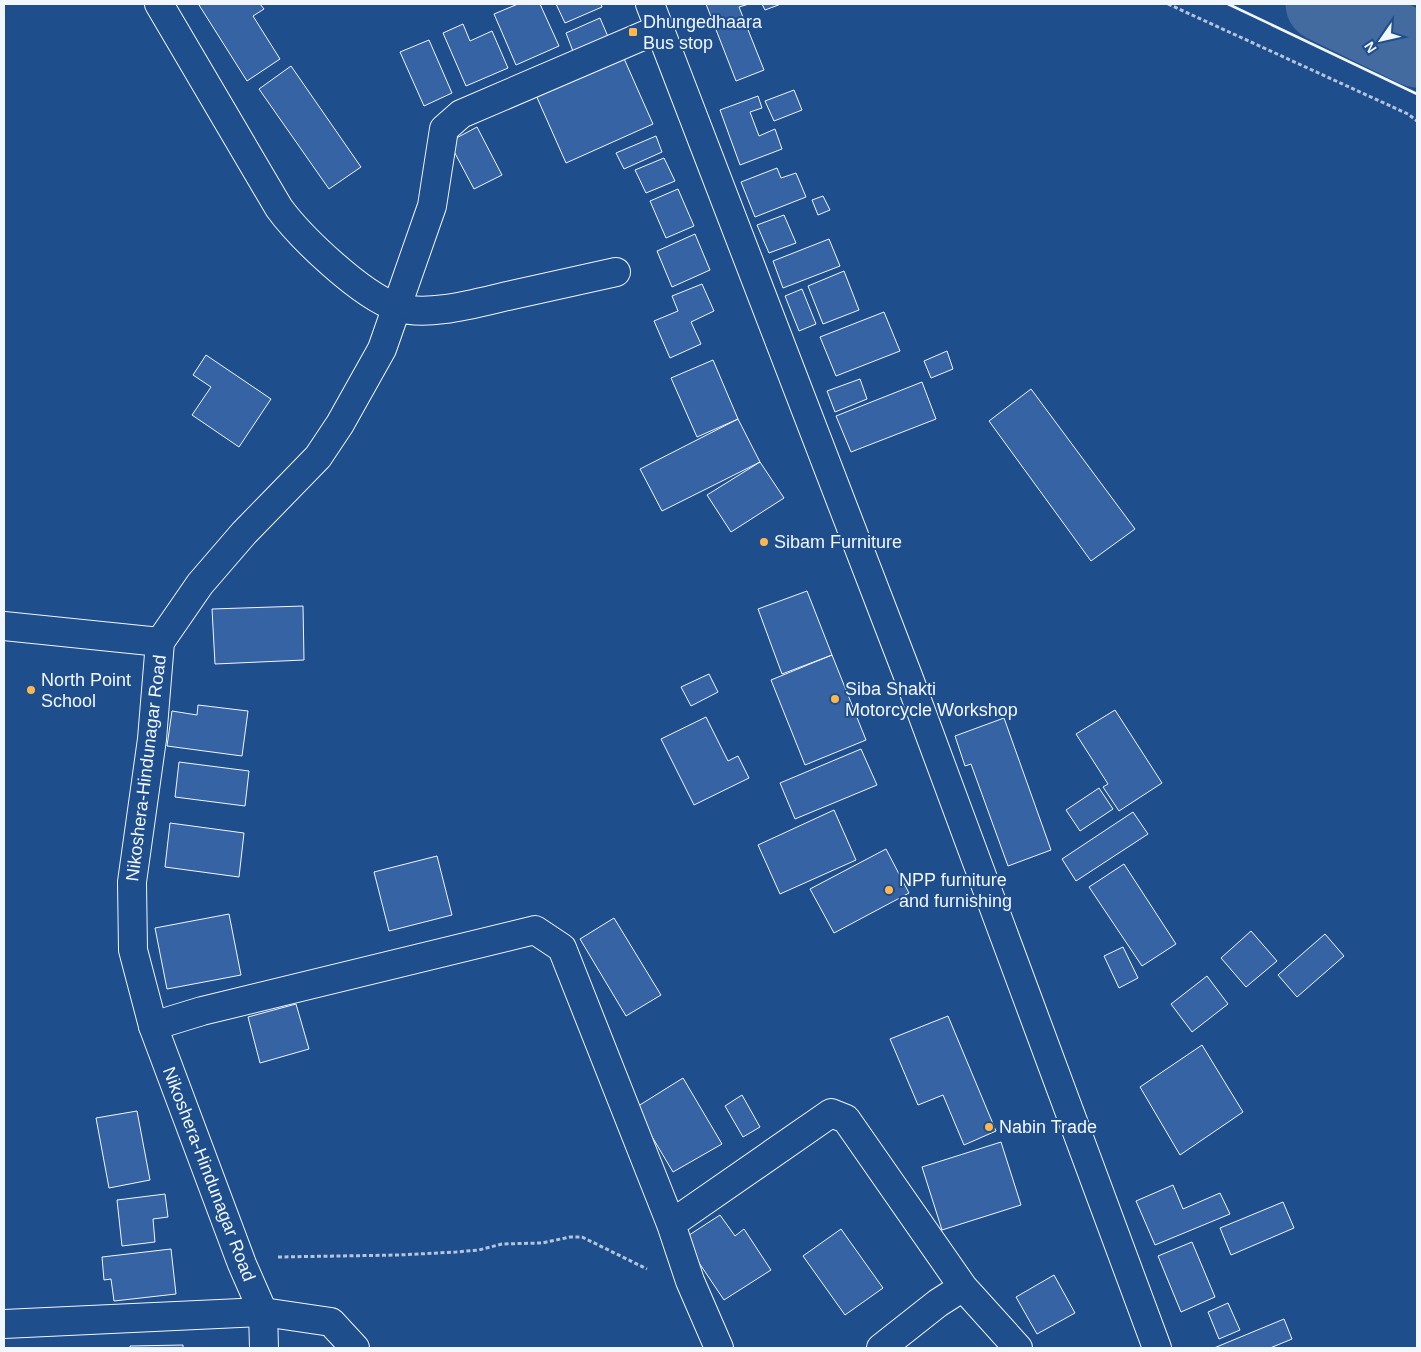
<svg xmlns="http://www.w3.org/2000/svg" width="1421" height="1352" viewBox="0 0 1421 1352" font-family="Arial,sans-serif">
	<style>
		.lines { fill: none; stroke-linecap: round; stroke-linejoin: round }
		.river { stroke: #446ba0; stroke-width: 75 }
		.building { fill: #3563a3; stroke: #f2f6ff }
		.minor-casing { stroke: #f2f6ff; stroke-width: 30 }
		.major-casing { stroke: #f2f6ff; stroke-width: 30 }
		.path { stroke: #b3c4dc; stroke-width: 3; stroke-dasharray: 4 2.5; stroke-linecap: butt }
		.minor { stroke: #1f4e8c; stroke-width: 28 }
		.major { stroke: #1f4e8c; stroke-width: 28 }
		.wall { stroke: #f2f6ff; stroke-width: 2.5 }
		.poi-dot { fill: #ffb74d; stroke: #1f4e8c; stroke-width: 2 }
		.labels { text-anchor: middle; stroke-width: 4; stroke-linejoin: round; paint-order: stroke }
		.poi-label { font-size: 18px; fill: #f2f6ff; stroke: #1f4e8c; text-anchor: start }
		.street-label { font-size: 18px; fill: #f2f6ff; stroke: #1f4e8c }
	</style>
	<rect width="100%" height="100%" fill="#1f4e8c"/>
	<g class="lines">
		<!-- river -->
		<path class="river" d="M1323,4l94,46"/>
	</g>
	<!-- building -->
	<path class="building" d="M201,4h59l4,5 -11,7 27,43 -33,22 -48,-76z
		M518,4h22l19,42 -43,19 -22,-51z
		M556,4h45l1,3 -37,16z
		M706,4h43l-10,3 25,63 -28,11z
		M762,4h19l-16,6z
		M600,18l9,21 -35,15 -8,-21z
		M463,24l7,17 22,-10 16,37 -42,18 -23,-53z
		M429,40l23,53 -28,13 -24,-54z
		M622,54l31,70 -87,39 -31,-70z
		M291,66l70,101 -32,22 -70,-100z
		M794,90l8,20 -28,11 -9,-20z
		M758,96l4,12 -12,4 9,24 16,-7 7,20 -42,16 -20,-55z
		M477,127l25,48 -28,14 -25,-47z
		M656,136l6,16 -38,17 -8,-16z
		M664,158l11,23 -29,12 -11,-23z
		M777,168l4,10 15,-5 10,24 -51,20 -14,-35z
		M678,189l16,37 -28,12 -16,-37z
		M823,196l7,14 -12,5 -6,-15z
		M784,215l12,28 -27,10 -12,-28z
		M695,234l15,36 -38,17 -15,-36z
		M829,239l11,27 -57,22 -10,-27z
		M844,271l15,39 -36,14 -15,-38z
		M702,284l12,27 -23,11 10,22 -31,14 -16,-37 24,-10 -6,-15z
		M802,289l14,35 -17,7 -14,-35z
		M884,312l16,39 -64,25 -16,-39z
		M947,351l6,18 -22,9 -7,-17z
		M206,355l65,44 -32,48 -47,-32 19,-28 -18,-12z
		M713,360l25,59 -41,18 -26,-59z
		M860,379l7,20 -32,13 -8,-21z
		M922,382l14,37 -85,33 -15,-36z
		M1031,389l104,140 -44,32 -102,-140z
		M738,419l22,43 -98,49 -22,-42z
		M760,462l24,36 -53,34 -24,-37z
		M807,591l25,64 -50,19 -24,-65z
		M303,606l1,54 -89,4 -3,-55z
		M832,655l34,85 -61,25 -34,-85z
		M709,674l9,18 -27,14 -10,-19z
		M198,705l50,6 -6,45 -75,-10 5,-35 25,4z
		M1115,710l47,73 -43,28 -16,-24 5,-3 -32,-50z
		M706,717l22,44 10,-5 11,22 -55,27 -33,-66z
		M1004,718l47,132 -43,16 -37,-102 -6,2 -10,-30z
		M861,749l16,36 -82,34 -15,-36z
		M179,762l70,9 -4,35 -70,-9z
		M1099,788l14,21 -33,22 -14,-21z
		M834,810l22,50 -76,34 -22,-49z
		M1133,812l15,22 -72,47 -14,-22z
		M170,823l74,10 -5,44 -74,-10z
		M886,849l23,44 -75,40 -24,-44z
		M437,856l15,59 -63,16 -15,-59z
		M1124,864l52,80 -34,22 -53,-79z
		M229,914l12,61 -74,14 -12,-61z
		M614,918l47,77 -35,21 -46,-77z
		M1251,931l26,30 -31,26 -25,-29z
		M1325,934l19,22 -47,41 -19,-22z
		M1123,947l15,31 -19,10 -15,-32z
		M1207,976l21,28 -36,28 -21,-28z
		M296,1004l13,45 -49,14 -12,-46z
		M948,1016l48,115 -32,14 -21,-50 -25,10 -28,-66z
		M1202,1045l41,67 -63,43 -40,-68z
		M683,1078l39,66 -49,28 -38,-64z
		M742,1095l18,32 -17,10 -18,-31z
		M137,1111l13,69 -41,8 -13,-70z
		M1001,1142l20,63 -79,25 -20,-63z
		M1173,1185l10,24 37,-16 10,21 -75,31 -19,-44z
		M165,1194l3,23 -15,2 2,23 -33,4 -5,-46z
		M1283,1202l11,26 -63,27 -11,-27z
		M720,1215l15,21 9,-7 27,41 -47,30 -41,-61z
		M841,1229l42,59 -38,27 -42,-59z
		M1192,1242l23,55 -34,15 -23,-56z
		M171,1249l5,45 -62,7 -3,-22 -7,1 -2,-23z
		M1054,1275l21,38 -38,21 -21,-37z
		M1228,1303l12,27 -21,9 -11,-27z
		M1284,1319l8,20 -22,9h-56z
		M183,1345v3h-53v-2z"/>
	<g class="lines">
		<!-- minor casing -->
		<g class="minor-casing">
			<path id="minor" d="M159,4l120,204c22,30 82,87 117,99 32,11 84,-5 116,-12 35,-8 69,-15 104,-23
				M4,626l156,16
				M153,1026l49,-15 333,-81 27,18 109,276 19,57 29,67
				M671,1224l160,-111 15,6 117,168
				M4,1324l259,-12 68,10 24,26
				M881,1348l57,-45 25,-16 55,61"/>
		</g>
		<!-- major casing -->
		<g class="major-casing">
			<path id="major" d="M650,4l258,672 249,672
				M264,1348l-1,-36 -21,-48 -89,-238 -20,-76 -1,-68 20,-143 8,-97 40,-58 44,-51 74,-76 22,-33 42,-75 50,-143 12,-77 17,-15 198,-85"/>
		</g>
		<!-- path -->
		<path class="path" d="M1168,4l240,110 9,7
			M278,1257l121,-2 57,-3 23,-2 23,-6 40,-1 28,-6h12l65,32"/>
		<!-- minor -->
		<use href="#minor" class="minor"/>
		<!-- major -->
		<use href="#major" class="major"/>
		<!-- wall -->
		<path class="wall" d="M1228,4l189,90"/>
	</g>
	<!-- markers -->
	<g class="poi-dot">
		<rect x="628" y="27" width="10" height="10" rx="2.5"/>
		<circle cx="764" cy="542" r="5"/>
		<circle cx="31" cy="690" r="5"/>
		<circle cx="835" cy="699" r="5"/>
		<circle cx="889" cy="890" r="5"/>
		<circle cx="989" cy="1127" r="5"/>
	</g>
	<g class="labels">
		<!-- poi labels -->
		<g class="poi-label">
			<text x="643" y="28">Dhungedhaara<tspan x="643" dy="21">Bus stop</tspan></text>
			<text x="774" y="548">Sibam Furniture</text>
			<text x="41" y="686">North Point<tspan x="41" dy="21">School</tspan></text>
			<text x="845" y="695">Siba Shakti<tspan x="845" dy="21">Motorcycle Workshop</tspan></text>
			<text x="899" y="886">NPP furniture<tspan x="899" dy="21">and furnishing</tspan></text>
			<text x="999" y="1133">Nabin Trade</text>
		</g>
		<!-- street labels -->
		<g class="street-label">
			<text transform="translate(146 768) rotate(-83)" y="6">Nikoshera-Hindunagar Road</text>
			<text transform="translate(209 1174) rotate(69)" y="6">Nikoshera-Hindunagar Road</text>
		</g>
	</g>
	<!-- border -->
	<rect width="1421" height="1352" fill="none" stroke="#f2f6ff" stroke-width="10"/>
	<!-- north arrow -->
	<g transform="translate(1381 40) rotate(236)" stroke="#1f4e8c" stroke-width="4" paint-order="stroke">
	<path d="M0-4L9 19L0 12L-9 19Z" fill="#f2f6ff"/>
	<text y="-8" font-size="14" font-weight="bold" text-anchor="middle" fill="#f2f6ff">N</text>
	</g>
</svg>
